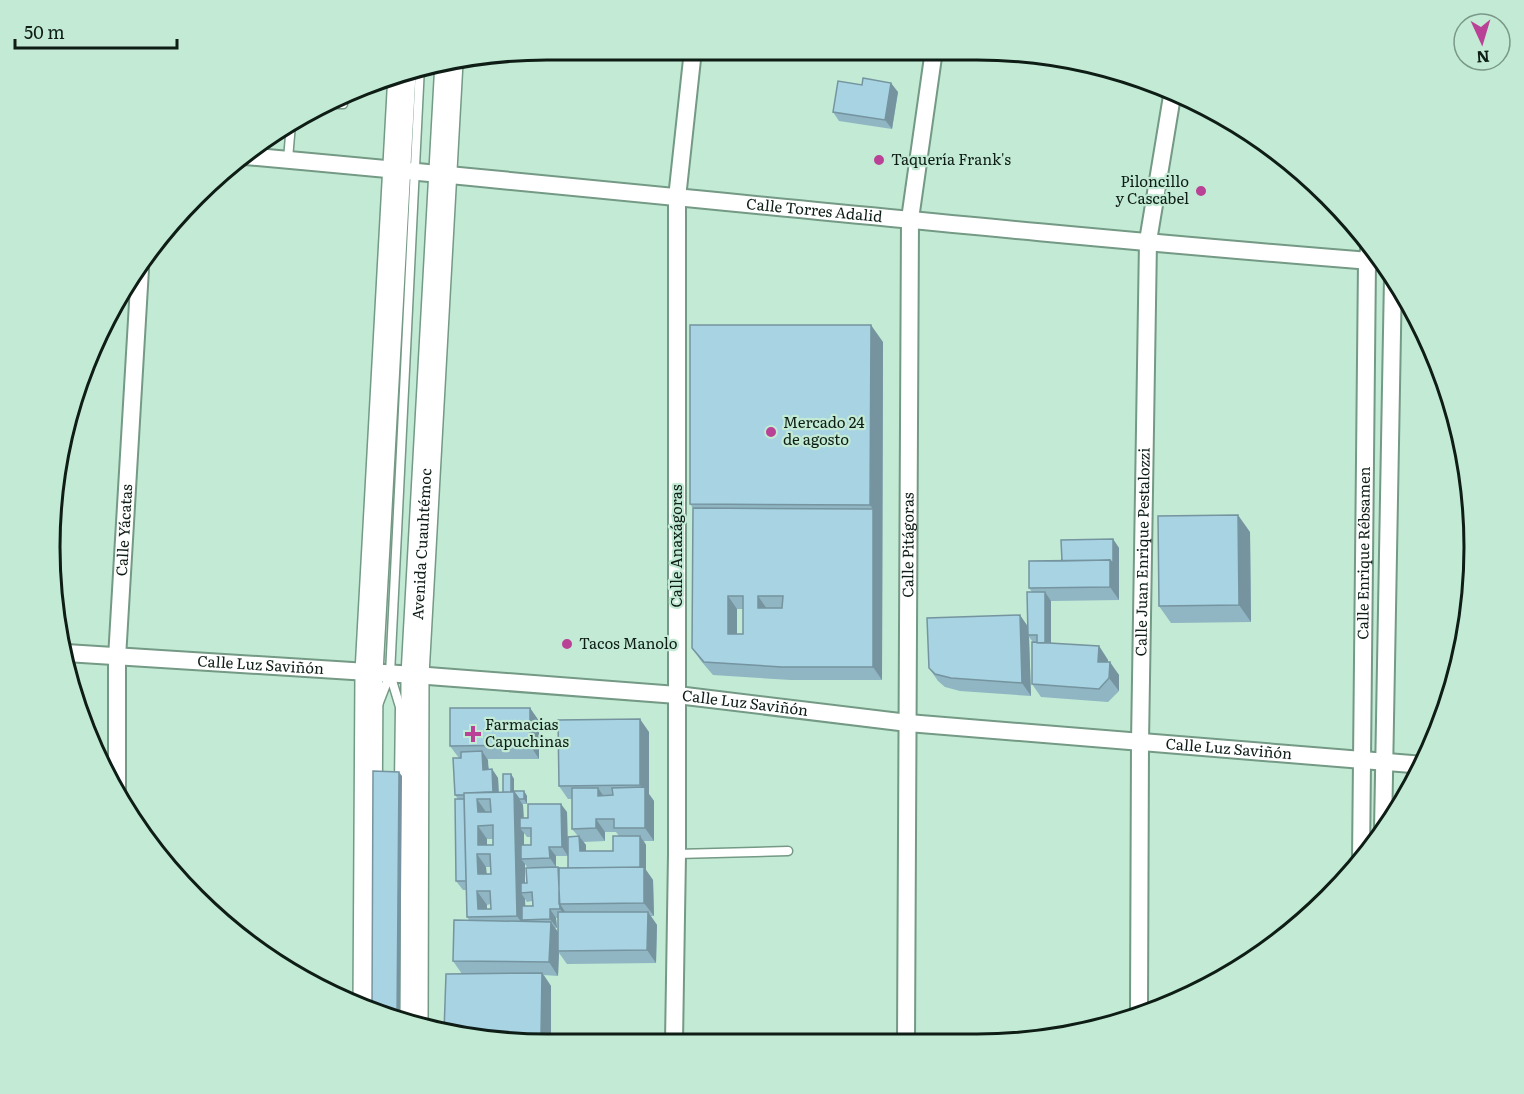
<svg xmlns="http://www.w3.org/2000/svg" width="1524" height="1094" viewBox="0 0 1524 1094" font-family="Literata,serif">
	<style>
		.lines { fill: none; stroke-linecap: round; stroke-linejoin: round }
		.service-casing { stroke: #749985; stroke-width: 11 }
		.minor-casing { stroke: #749985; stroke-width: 20 }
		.primary-casing { stroke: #749985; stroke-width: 30 }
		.service { stroke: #fff; stroke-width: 8 }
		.minor { stroke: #fff; stroke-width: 16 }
		.primary { stroke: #fff; stroke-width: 27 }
		.wall { fill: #90b5c3; fill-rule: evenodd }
		.shaded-wall { fill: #75949f }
		.building { fill: #a7d3e3; stroke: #75949f; stroke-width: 1.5; fill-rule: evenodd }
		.poi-dot { fill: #ba4296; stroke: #c2ead4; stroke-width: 2 }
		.labels { text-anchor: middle; stroke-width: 4.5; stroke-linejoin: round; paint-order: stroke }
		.poi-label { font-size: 15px; fill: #0e1d15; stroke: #c2ead4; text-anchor: start }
		.street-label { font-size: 15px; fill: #0e1d15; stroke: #c2ead4 }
		.rim { fill: none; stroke: #0e1d15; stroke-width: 3 }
	</style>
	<rect width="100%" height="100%" fill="#c2ead4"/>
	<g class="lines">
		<!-- service casing -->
		<g class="service-casing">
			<path id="service" d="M336,104h7
				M288,159l3,-35
				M390,674l10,33 -1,75
				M378,705l12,-31 30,-608
				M677,854l111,-3"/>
		</g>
		<!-- minor casing -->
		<g class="minor-casing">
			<g id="minor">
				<path id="s1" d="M245,156c379,34 757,76 1137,106"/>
				<path id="s2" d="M66,653l349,22 262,20 231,28 516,42"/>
				<path id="s3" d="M117,791v-133l23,-389"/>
				<path d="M1383,831l10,-554"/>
				<path id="s4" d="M1361,861l6,-600 3,-16"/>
				<path id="s5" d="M1139,1011l1,-269 8,-501 24,-145"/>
				<path id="s6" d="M906,1041l4,-822 24,-169"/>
				<path d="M674,1042l3,-188v-656l16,-148"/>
			</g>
		</g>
		<!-- primary casing -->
		<g class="primary-casing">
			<g id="primary">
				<path d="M367,1008l2,-336 33,-598"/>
				<path id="s7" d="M414,1026l1,-351 34,-613"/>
			</g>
		</g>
		<!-- service -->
		<use href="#service" class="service"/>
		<!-- minor -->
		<use href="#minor" class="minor"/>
		<!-- primary -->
		<use href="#primary" class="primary"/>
	</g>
	<!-- wall -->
	<path class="wall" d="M898,92l-6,37 -53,-8 -6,-9z
		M883,342l-1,338h-91l-78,-5 -12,-14 -9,-13 1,-140 -3,-4zM737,609h6v25h-6z
		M1250,532l1,90 -80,1 -12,-17z
		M1113,539l6,9v52l-68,1v42l48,3 9,14v2l11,13v16l-11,11 -67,-5 -9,-13 1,-42 -4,-5 2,59 -71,-5 -15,-4 -7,-6 -9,-13 99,-42 4,-34 -3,-4 33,-27z
		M530,708l9,13v38h-52l2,11 3,-1 6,9 1,14h4l8,-18 3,5v12h10l3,5v8h-5l1,1 1,13 43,-6 1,44 10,-20 -6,-7v-30h-4l-9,-13 90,-54v62l5,7v40h-10l2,4v25l7,10 1,36h-3l6,9 -1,38 -89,1 -8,-11 -1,23 -14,-1 7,11v57h-36l-71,-11 18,-58 -9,-13 16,-41 -2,-3 -1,-27h-3l-7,-9 2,-82 -3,-4 4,-37 -9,-12zM605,832h11l3,4 -6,15h-27v-6l-3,-3 22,-1zM524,833l3,4h4v8h-7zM487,839h6v6h-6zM556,856h12v12l-12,-1zM525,864l2,3h28l-28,16h-2zM486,867h5v7h-4zM525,899l2,3 5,-1 1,5h-8zM491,904v5h-4v-4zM556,918h2v14l-3,-4h2z"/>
	<!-- shaded-wall -->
	<path class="shaded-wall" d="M891,83l7,9 -6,37 -7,-9z
		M871,325l12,17 -1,338 -9,-13v-158l-3,-4z
		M1238,515l12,17 1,90 -12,-17z
		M1113,539l6,9v52l-9,-13v-27z
		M1045,592l6,9v55l-6,-9z
		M728,596l9,13v38l-9,-13z
		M758,596l9,13 -9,-1z
		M1020,615l9,13 -1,7 1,2 2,59 -9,-13z
		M1099,646l9,14v15l-10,-13z
		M1110,662l9,13v16l-10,-13z
		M530,708l9,13v38l-9,-14z
		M640,719l9,13v62l5,7v40l-9,-13v-36l-5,-7z
		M482,751l6,9 1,19 -6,-9z
		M492,769l6,9 1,24 -6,-8z
		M399,772l3,4 -2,245 -3,-1z
		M511,774l3,5v13l9,13 1,23h-4l4,5v26h-3l4,5v29h-4l4,6 1,21h-4l4,6v3l-9,-13z
		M598,788l9,13 -9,-5z
		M524,791l3,5v8l-3,-5z
		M477,799l9,13h-8z
		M561,804l6,8 1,44 -6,-9z
		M596,819l9,13v9l-9,-13z
		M478,826l9,13v15l-9,-9z
		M579,836l7,9v15l-6,-9z
		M640,836l6,9v25l7,10 1,36 -10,-13 -4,-36z
		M549,847l7,9v11l-6,-9z
		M477,854l9,13 1,21 -9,-14z
		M477,891l10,14v12l-9,-8z
		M560,904l6,9v5l-6,-9z
		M550,909l6,9 1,10 -7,-9z
		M648,912l9,13 -1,38 -9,-13z
		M551,922l9,13 -2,16 1,2 -1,23 -9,-14z
		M542,973l9,13v57h-4l-6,-8z"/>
	<!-- building -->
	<path class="building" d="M863,78l28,5 -6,37 -52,-8 5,-31 24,4z
		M690,325h181l-1,180 -180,-1z
		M693,508l180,1v158h-91l-78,-5 -12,-14zM728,596h15v38h-15zM758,596h25l-1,12h-24z
		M1238,515l1,90 -80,1 -1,-90z
		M1113,539v25l-3,-4 -48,1 -1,-21z
		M1110,560v27l-81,1v-27z
		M1027,592h18v51h-8v-8h-9z
		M1020,615l2,68 -71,-5 -16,-4 -6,-6 -2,-50z
		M1032,642l67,4 -1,16h12l-1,16 -10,11 -67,-5z
		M450,708h80v37l-80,1z
		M640,719v66l-81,1 -1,-66z
		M482,751l1,19 9,-1 1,23 -29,1v2h-9l-2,-37h8v-6z
		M373,771l26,1 -2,248 -25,-10z
		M503,774h8v17h13v8h-5l-5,-7h-11z
		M645,787v41h-31v-9h-18v9l-24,1v-41h26v8l15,-1 -1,-7z
		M514,792l3,124 -50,1 -3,-124zM477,799h13l1,13h-13zM493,825v20h-15v-19zM477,854h13l1,20h-13zM477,891h13l1,18h-13z
		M455,799h9l2,82h-10z
		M528,804h33l1,43h-13l1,11 -29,1v-14h10v-17h-11v-10h8z
		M579,836l1,15h33v-15h27v31l-72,1v-31z
		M558,867l2,42h-10v10l-28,1v-14h11l-1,-14 -11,1v-10h6l-1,-15z
		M644,867v36l-85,1v-36z
		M558,912h90l-1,38 -89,1z
		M454,920l97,2 -2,40 -96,-1z
		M542,973l-1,62h-75l-22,-3 2,-58z
		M503,1038h36v5h-24l-12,-1z"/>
	<!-- markers -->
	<g class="poi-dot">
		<circle cx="879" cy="160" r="6"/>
		<circle cx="1201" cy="191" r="6"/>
		<circle cx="771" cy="432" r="6"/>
		<circle cx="567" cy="644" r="6"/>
		<path d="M470 725h6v6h6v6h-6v6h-6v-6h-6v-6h6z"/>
	</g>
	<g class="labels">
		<!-- poi labels -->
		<g class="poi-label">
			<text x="891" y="165">Taquería Frank's</text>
			<text x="1189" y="187" text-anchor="end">Piloncillo<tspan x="1189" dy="17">y Cascabel</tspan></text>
			<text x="783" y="428">Mercado 24<tspan x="783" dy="17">de agosto</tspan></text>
			<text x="579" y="649">Tacos Manolo</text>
			<text x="485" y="730">Farmacias<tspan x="485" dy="17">Capuchinas</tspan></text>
		</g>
		<!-- street labels -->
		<g class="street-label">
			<text dy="5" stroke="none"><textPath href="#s1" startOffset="572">Calle Torres Adalid</textPath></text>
			<text dy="5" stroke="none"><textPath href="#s3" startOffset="261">Calle Yácatas</textPath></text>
			<text dy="5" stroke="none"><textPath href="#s7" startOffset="482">Avenida Cuauhtémoc</textPath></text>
			<text dy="5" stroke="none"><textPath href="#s6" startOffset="496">Calle Pitágoras</textPath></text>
			<text transform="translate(677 546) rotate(-90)" y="5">Calle Anaxágoras</text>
			<text dy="5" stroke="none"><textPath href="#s5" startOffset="459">Calle Juan Enrique Pestalozzi</textPath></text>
			<text dy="5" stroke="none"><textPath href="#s4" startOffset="308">Calle Enrique Rébsamen</textPath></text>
			<text dy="5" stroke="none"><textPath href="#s2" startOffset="195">Calle Luz Saviñón</textPath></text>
			<text dy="5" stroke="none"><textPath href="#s2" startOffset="681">Calle Luz Saviñón</textPath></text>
			<text dy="5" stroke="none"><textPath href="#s2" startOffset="1167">Calle Luz Saviñón</textPath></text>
		</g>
	</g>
	<!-- crop -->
	<path d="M0 0H1524V1094H0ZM547 60H977A487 487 0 0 1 1464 547V547A487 487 0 0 1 977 1034H547A487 487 0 0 1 60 547V547A487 487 0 0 1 547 60Z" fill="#c2ead4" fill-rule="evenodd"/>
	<path class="rim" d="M547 60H977A487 487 0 0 1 1464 547V547A487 487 0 0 1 977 1034H547A487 487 0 0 1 60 547V547A487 487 0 0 1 547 60Z"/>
	<!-- north arrow -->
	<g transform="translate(1482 42) rotate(176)"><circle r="28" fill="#c2ead4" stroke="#7a9888" stroke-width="1.5"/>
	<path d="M0-4.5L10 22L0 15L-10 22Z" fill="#ba4296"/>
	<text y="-9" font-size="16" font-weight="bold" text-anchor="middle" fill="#0e1d15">N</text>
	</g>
	<!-- scale -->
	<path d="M15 39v9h162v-9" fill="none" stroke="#0e1d15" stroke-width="3"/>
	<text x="24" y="39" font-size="18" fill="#0e1d15" stroke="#c2ead4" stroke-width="4.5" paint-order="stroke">50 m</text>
</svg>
